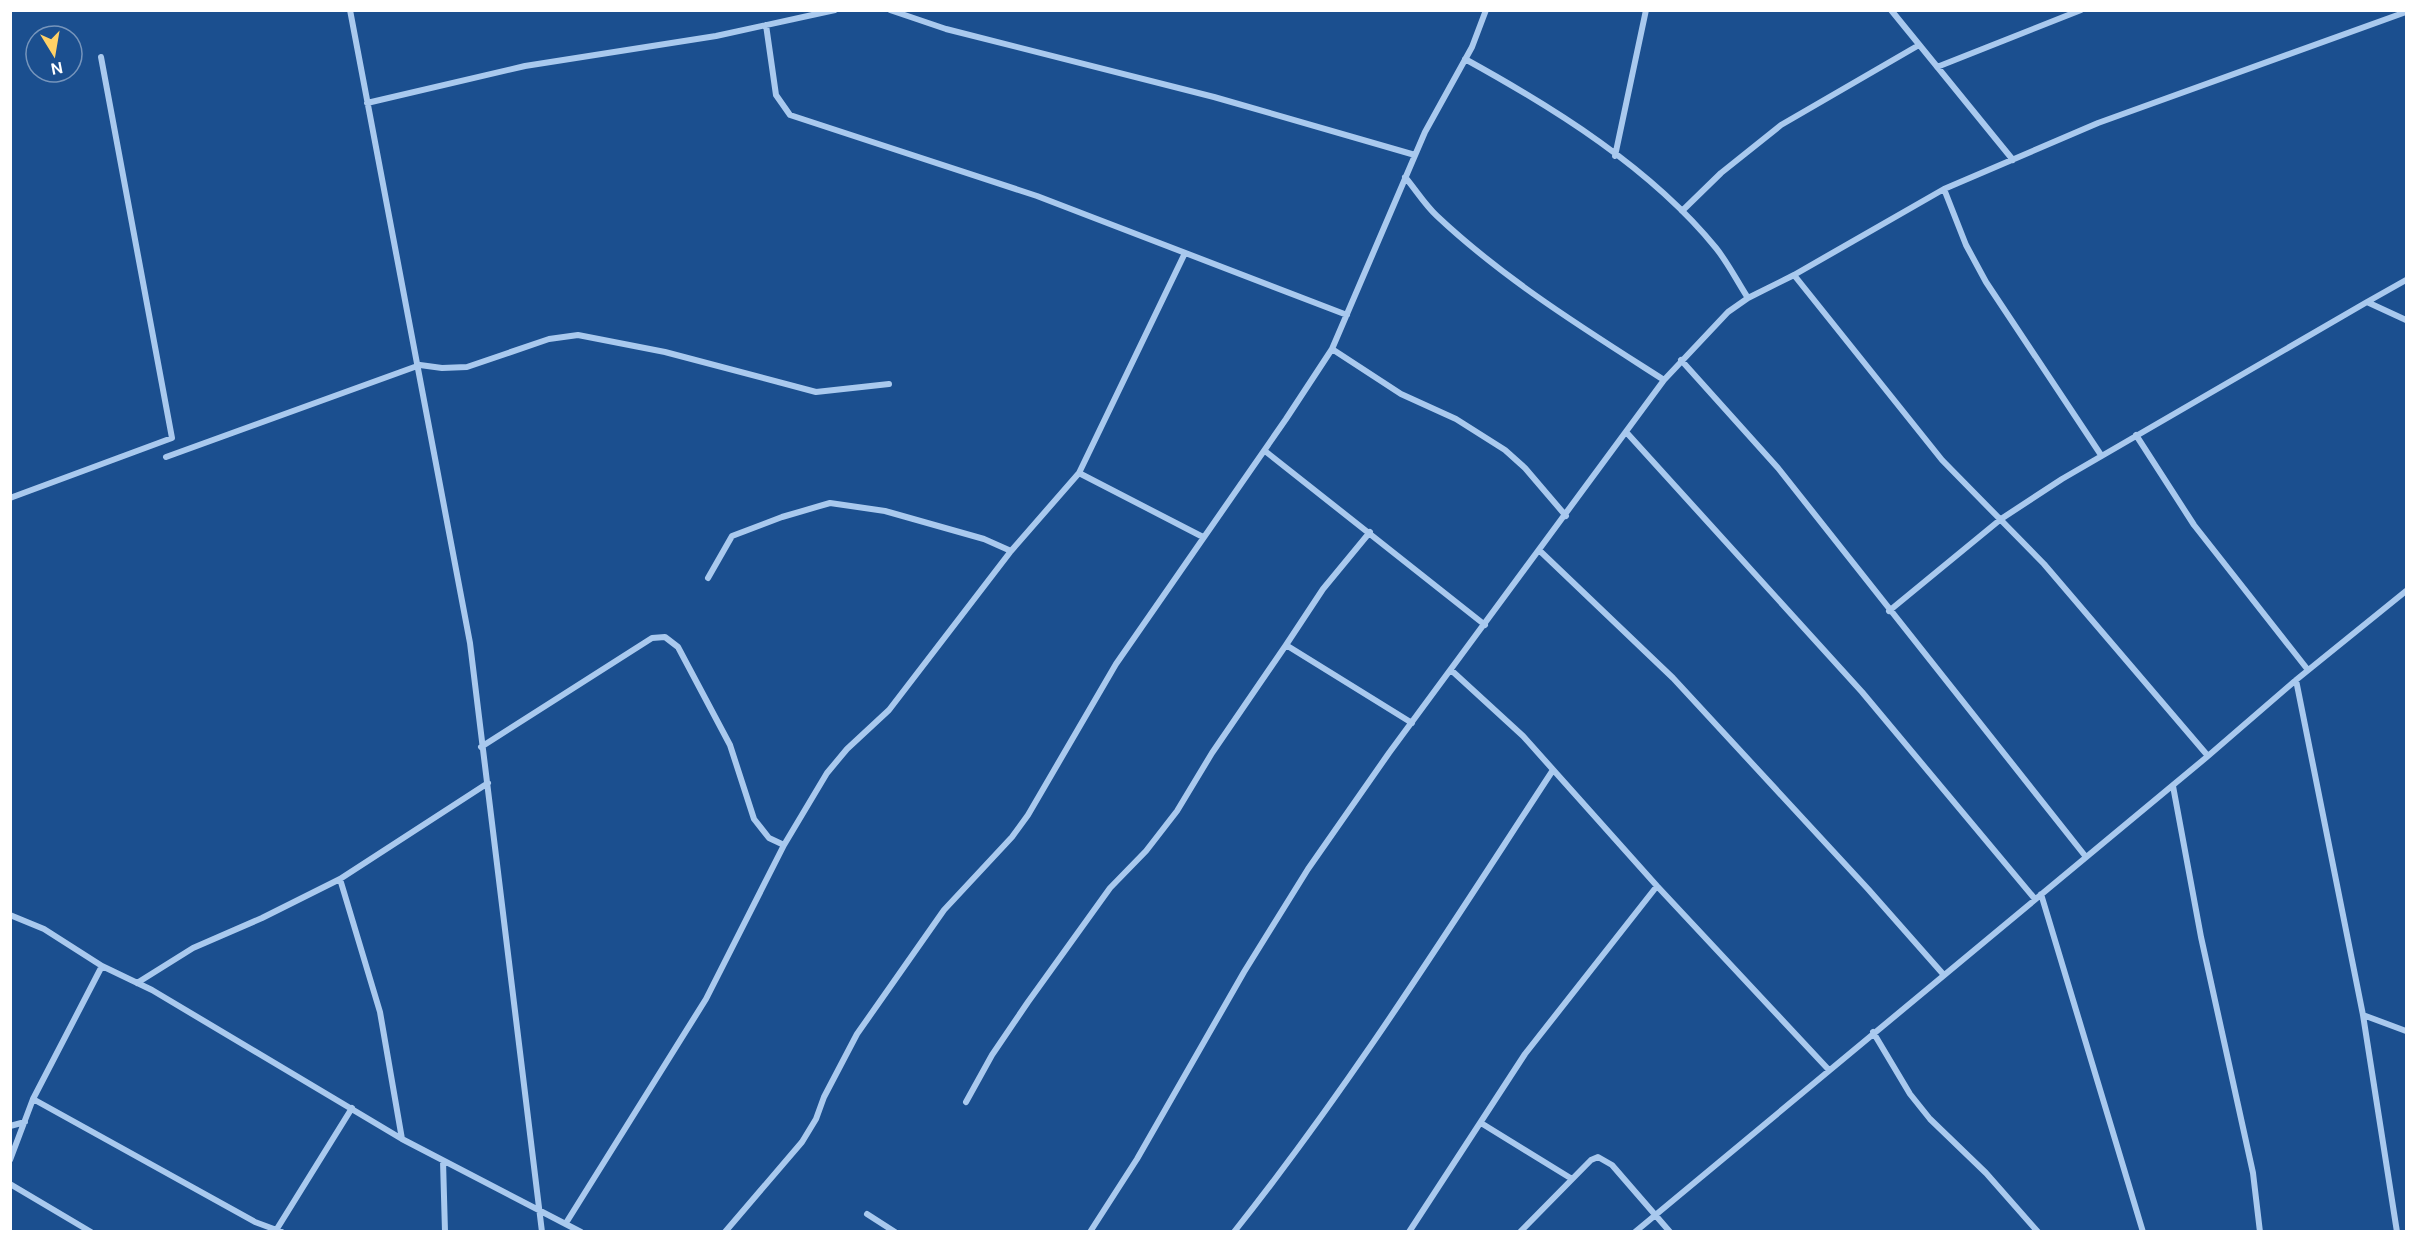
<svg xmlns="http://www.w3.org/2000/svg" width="2417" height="1242" viewBox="0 0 2417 1242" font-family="'DM Sans',sans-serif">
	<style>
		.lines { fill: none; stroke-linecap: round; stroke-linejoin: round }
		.street { stroke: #a9c9ee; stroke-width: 6 }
	</style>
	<rect width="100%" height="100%" fill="#1b4f8f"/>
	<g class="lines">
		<!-- street -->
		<path class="street" d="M350,10l120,633 72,589
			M890,10l56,19 268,68 201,58
			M1891,10l122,150
			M766,25l10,70 14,20 247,81 310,119
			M1465,59c89,49 186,109 251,189 12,15 21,33 32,50
			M1937,67l144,-57
			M367,103l158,-37 191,-30 119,-26
			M1615,156l31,-146
			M1405,177c11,13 20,28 32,39 68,64 149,114 227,164
			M1944,189l22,56 20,37 115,173
			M1682,211l39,-38 60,-48 138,-80
			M1794,275l148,185 102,104 164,192
			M2367,302l39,-22
			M1332,349l69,45 55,25 49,31 20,18 41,48
			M1681,360l97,108 308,389
			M1627,433l235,259 173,207
			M2136,435l58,90 114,145
			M1265,451l220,174
			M166,457l254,-92 22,3 25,-1 82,-28 29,-4 87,17 151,40 73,-8
			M1079,473l124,64
			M10,498l162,-60 -71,-381
			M1540,551l133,127 195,211 75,85
			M708,578l24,-42 50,-19 48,-14 55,8 99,28 27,12
			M1889,611l112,-92 61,-40 305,-177 39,18
			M1286,645l37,-56 47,-57
			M1451,670l72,66 134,150 171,183
			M2296,680l67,335 34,217
			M481,747l171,-109 13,-1 13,10 52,98 24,74 15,19 15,7
			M2173,786l28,151 52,236 7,59
			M340,879l40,133 22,127
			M2041,894l102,338
			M10,915l34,14 58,37
			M137,983l56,-35 69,-30 78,-39 148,-96
			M2363,1015l43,16
			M1873,1032l37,62 20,25 56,54 52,59
			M33,1099l222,123 27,10
			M966,1102l26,-47 36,-53 82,-114 36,-37 31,-40 35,-58 74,-108 126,78
			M1481,1123l91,56
			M10,1126l15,-4
			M10,1160l23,-61 69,-133 50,24 250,149 179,93
			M443,1161l2,71
			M10,1184l81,48
			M867,1214l28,18
			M566,1223l140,-224 78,-154 43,-72 20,-24 42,-39 122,-159 68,-78 106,-220
			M275,1232l77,-124
			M725,1232l77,-90 14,-23 8,-22 33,-63 87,-124 68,-73 16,-22 88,-151 170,-245 46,-70 93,-217 47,-85 14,-37
			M1090,1232l47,-73 107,-187 64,-103 81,-116 275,-373 64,-68 20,-14 46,-23 150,-86 154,-66 308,-111
			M1234,1232c117,-147 216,-305 319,-462
			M1409,1232l116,-178 132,-168
			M1520,1232l71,-72 7,-3 14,8 58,67
			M1635,1232l573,-476 88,-76 110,-89"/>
	</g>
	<!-- border -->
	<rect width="2417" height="1242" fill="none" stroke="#ffffff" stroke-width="24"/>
	<!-- north arrow -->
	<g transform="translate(54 54) rotate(169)"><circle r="28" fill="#1b4f8f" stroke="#7695bc" stroke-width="1.5"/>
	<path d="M0-4.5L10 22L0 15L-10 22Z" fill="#ffd166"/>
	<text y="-9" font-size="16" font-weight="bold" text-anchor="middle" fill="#ffffff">N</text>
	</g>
</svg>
